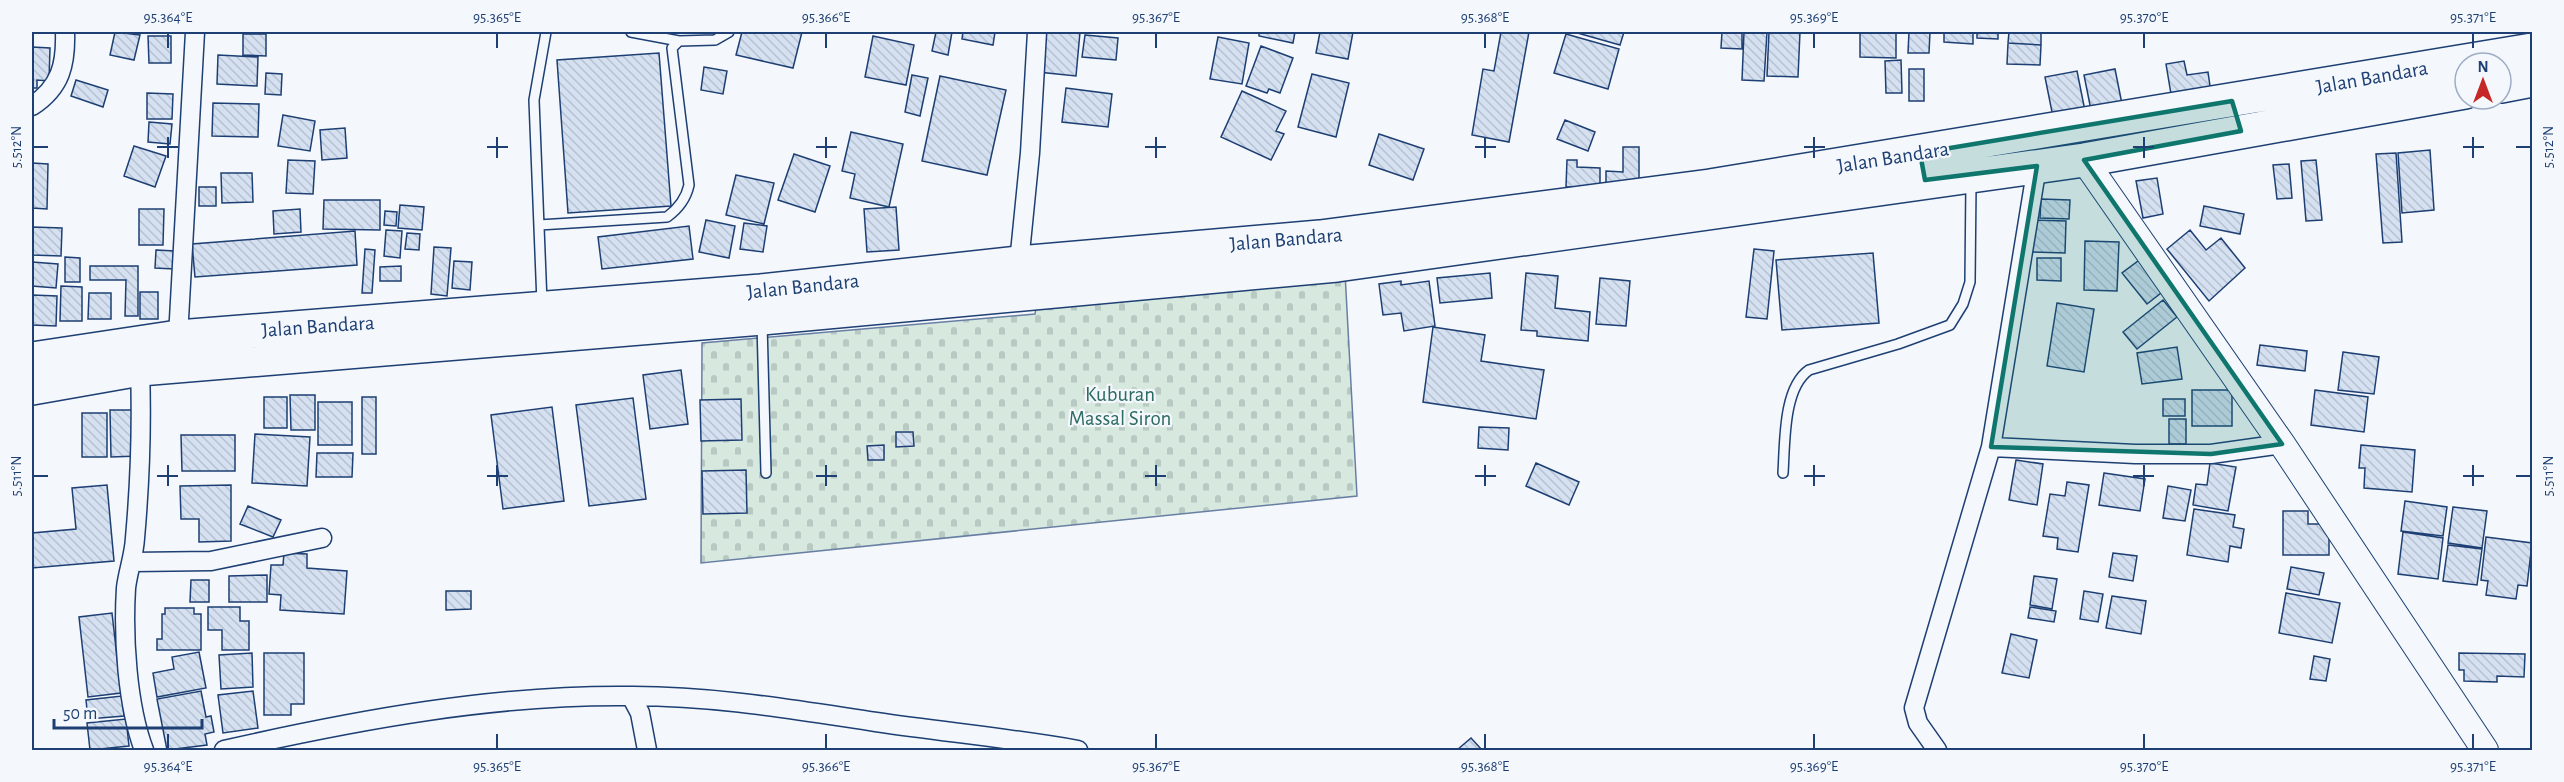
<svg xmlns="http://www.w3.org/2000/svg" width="2564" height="782" viewBox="0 0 2564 782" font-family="'Alegreya Sans',sans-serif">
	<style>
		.cemetery { fill: url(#cemetery-stones); stroke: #687fa3; stroke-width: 1.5 }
		.building { fill: url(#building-back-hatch); stroke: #1d3f73; stroke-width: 1.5 }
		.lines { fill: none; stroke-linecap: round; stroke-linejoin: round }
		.lane-casing { stroke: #1d3f73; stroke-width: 12 }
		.street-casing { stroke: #1d3f73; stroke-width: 21 }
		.secondary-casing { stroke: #1d3f73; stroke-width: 28 }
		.highway-casing { stroke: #1d3f73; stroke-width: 36 }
		.lane { stroke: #f4f7fb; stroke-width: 9 }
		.street { stroke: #f4f7fb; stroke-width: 18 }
		.secondary { stroke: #f4f7fb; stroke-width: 26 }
		.highway { stroke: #f4f7fb; stroke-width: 33 }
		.marked { fill: #0f766e; fill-opacity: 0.2; stroke: #0f766e; stroke-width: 4.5; stroke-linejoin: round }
		.ticks { fill: none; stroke: #1d3f73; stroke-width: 2 }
		.labels { text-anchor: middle; stroke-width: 4.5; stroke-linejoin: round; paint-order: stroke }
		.street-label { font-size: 21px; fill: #1d3f73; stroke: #f4f7fb }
		.park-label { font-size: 21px; fill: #2c6c60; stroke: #f4f7fb }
		.neatline { fill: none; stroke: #1d3f73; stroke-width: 2 }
		.ticks-label { font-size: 15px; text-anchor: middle; fill: #1d3f73 }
	</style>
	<defs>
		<pattern id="cemetery-stones" width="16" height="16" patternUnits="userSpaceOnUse" patternTransform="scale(1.5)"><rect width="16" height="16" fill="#d7e8df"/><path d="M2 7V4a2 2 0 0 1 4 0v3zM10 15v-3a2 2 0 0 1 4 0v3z" fill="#b8c8c3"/></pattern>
		<pattern id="building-back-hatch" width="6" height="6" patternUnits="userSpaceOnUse" patternTransform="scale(1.5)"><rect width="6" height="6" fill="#d5e0f0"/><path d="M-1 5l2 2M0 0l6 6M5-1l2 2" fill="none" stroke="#b6c1d1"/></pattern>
	</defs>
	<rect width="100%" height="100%" fill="#f4f7fb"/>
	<!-- cemetery -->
	<path class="cemetery" d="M1345,273l12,223 -656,67 1,-220 333,-29 2,-13z"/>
	<!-- building -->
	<path class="building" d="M115,32l25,3 -6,25 -24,-5z
		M742,32h60l-9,36 -57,-13z
		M936,32h16l-4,23 -16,-4z
		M963,32h32l-2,13 -31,-6z
		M1042,32h38l-4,44 -38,-4z
		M1259,32h36l-2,11 -34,-7z
		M1320,32h33l-5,27 -32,-6z
		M1501,32h28l-20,110 -37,-7 11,-66 11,2z
		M1574,32h50l-4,13z
		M1722,32h20v17l-21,-1z
		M1744,32h23l-3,49 -22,-1z
		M1769,32h31l-2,45 -31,-1z
		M1860,32h36v26l-36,-1z
		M1909,32h21l-1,21h-21z
		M1944,32h29v12l-29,-2z
		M1977,32h21v7l-21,-1z
		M2009,32h32v13l-33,-2z
		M243,34h23v22l-23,-1z
		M1566,34l53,15 -11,40 -54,-16z
		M1085,35l33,3 -2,22 -34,-3z
		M148,36h23v27h-22z
		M873,36l41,9 -8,40 -41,-8z
		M1218,37l31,6 -7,41 -32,-5z
		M2008,43l33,2 -1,20 -33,-1z
		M1261,46l32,12 -13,35 -11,-4 -2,4 -21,-7z
		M32,47l18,1 -1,33 -12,-1v8h-5z
		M659,53l12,153 -103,7 -11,-153z
		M218,55l40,2 -1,29 -40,-2z
		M1901,60l1,33h-16l-1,-32z
		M2184,61l3,14 21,-3 3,21 -39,7 -6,-36z
		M704,67l23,4 -4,23 -22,-4z
		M1909,69h15v32h-15z
		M2115,69l8,40 -31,6 -8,-40z
		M2077,71l9,45 -32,6 -9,-45z
		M266,73l16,1 -1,21 -16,-1z
		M1312,74l37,9 -13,54 -38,-10z
		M912,75l16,3 -8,38 -15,-4z
		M940,76l66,14 -19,85 -65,-14z
		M76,80l32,10 -5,17 -32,-11z
		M1066,88l46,6 -4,33 -46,-5z
		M1242,91l44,20 -10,20 8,3 -13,26 -50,-23z
		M147,93l26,1 -1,25h-25z
		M213,103l46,1 -1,33 -46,-1z
		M283,115l32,6 -5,30 -32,-5z
		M1565,120l30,12 -7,19 -31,-12z
		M149,122l23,2 -2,20 -22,-2z
		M345,128l2,30 -25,2 -2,-30z
		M851,132l52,12 -14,63 -39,-9 5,-24 -13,-3z
		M1379,134l45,15 -11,31 -44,-15z
		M134,146l32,10 -11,31 -31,-11z
		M1623,147h16v37l-33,-1v-12l17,1z
		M2430,150l4,60 -32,3 -4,-60z
		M2396,153l6,89 -19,1 -7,-89z
		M794,154l36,12 -15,46 -37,-12z
		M288,160l27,1 -2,33 -27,-1z
		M1567,160h10v7l23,1v19h-34z
		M2316,160l6,60 -16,1 -5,-60z
		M32,163l16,1 -1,45 -15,-1z
		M2289,164l3,34 -15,1 -4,-34z
		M221,173h31l1,29 -31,1z
		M736,175l38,8 -10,41 -38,-9z
		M2157,178l6,36 -20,4 -7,-37z
		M199,187h17v19h-17z
		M2041,199l29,1 -1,19 -29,-1z
		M324,200h56v30l-57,-1z
		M400,205l24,2 -2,23 -24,-2z
		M2204,206l40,8 -4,20 -40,-8z
		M896,207l3,43 -32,2 -3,-43z
		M139,209h25l-1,36h-24z
		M300,209l1,23 -27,2 -1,-23z
		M385,211l12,1 -1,14 -12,-1z
		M706,220l29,6 -6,32 -30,-6z
		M2032,220l34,1 -1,32 -34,-1z
		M744,223l23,3 -4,26 -23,-3z
		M689,226l4,33 -91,10 -4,-32z
		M32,227l30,1 -1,28 -29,-1z
		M386,230l16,1 -2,27 -16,-2z
		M2190,230l16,20 15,-12 24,30 -36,33 -42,-52z
		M355,231l2,34 -162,12 -3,-33z
		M407,233l13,1 -1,16 -14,-1z
		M2085,241l34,1 -2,49 -33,-1z
		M434,247l17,1 -4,48 -16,-2z
		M365,249l10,1 -3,43h-10z
		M1754,249l20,2 -7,68 -21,-2z
		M156,250l19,1 -1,18 -19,-1z
		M1873,253l6,70 -97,7 -6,-70z
		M65,257l15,1v24h-15z
		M2037,258h24v23l-24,-1z
		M2142,258l24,31 -19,15 -25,-31z
		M454,261l18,1 -2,28 -18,-2z
		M32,262l26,2 -2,24 -24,-2z
		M90,266h48v50h-13l1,-36h-36z
		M401,266v15h-21v-14z
		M1490,273l2,25 -52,5 -3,-25z
		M1526,273l32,3 -3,32 35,4 -2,29 -51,-5v-5l-16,-1z
		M1600,278l30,3 -4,45 -30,-2z
		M1401,281v4l28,-4 6,45 -31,5 -3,-18 -18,2 -4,-31z
		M61,286l21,1v34h-22z
		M140,292h18v27h-18z
		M89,293h22v26h-23z
		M32,295l25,1 -1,30 -24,-1z
		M2163,300l14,17 -40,32 -14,-17z
		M2057,303l37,6 -10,63 -37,-6z
		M1433,327l52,8 -4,26 63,9 -8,49 -113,-17z
		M2260,345l47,6 -2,20 -48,-6z
		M2177,347l5,32 -40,5 -5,-31z
		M2343,352l36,5 -5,37 -36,-4z
		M681,370l7,54 -38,5 -7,-54z
		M2192,390h40v36h-40z
		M2315,390l53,7 -4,35 -53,-7z
		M290,395h25v35h-24z
		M264,397h23v31h-23z
		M362,397h14v57h-14z
		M633,398l13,101 -57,7 -13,-101z
		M741,399l1,41 -41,1 -1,-41z
		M2163,399h22v17h-22z
		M318,402h34v43h-34z
		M552,407l12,94 -61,8 -12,-94z
		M110,410h28v46l-27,1z
		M82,413h25v44h-25z
		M2169,419h17v25h-17z
		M1479,427l30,1 -1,22 -30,-2z
		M896,432h17l1,14 -18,1z
		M255,434l55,3 -3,49 -55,-3z
		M181,435h54v36h-53z
		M884,445v15h-16l-1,-14z
		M2361,445l54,5 -3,42 -48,-4 1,-20h-6z
		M317,453h36l-1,24h-36z
		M2016,460l27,4 -6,41 -28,-5z
		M1536,463l43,19 -10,23 -43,-19z
		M2210,463l26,4 -8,44 -35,-6 3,-21 11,1z
		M746,470l1,43 -44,1 -1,-43z
		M2104,473l41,6 -5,32 -41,-6z
		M2067,482l22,3 -11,67 -21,-3 1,-11 -15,-2 7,-42 15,2z
		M107,485l7,76 -82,7v-35l44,-4 -4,-41z
		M231,485v56l-32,1v-23h-18l-1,-33z
		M2168,486l23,4 -6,31 -22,-3z
		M2405,501l42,6 -4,29 -42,-5z
		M248,506l33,14 -8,17 -33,-13z
		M2453,507l34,4 -5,37 -34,-5z
		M2194,509l41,6 -2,12 11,2 -3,19 -11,-2 -2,16 -41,-7z
		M2283,511h25v13h21v31h-46z
		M2403,532l40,6 -5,41 -40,-5z
		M2486,537l46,6 -5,43 -9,-1 -2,14 -30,-4 2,-14 -7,-1z
		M2448,545l34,4 -5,36 -34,-4z
		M284,553l23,1v14l40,3 -3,43 -64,-4 1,-15 -12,-1 2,-29h12z
		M2113,553l24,3 -4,25 -24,-4z
		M2291,567l33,6 -5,22 -32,-6z
		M267,575v27h-38v-26z
		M2034,576l23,3 -5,30 -22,-4z
		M191,580h18v22h-19z
		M446,591h25v18l-25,1z
		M2084,591l19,3 -5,28 -18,-3z
		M2286,593l54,10 -8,40 -53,-10z
		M2112,596l34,5 -5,33 -35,-6z
		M208,607h32v14h9v29h-27v-20h-14z
		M2030,607l26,4 -2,11 -26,-4z
		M165,608h29v6h7v36h-44v-11h5v-25h3z
		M112,613l9,80 -33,4 -9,-80z
		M2011,634l26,6 -8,38 -27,-5z
		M199,652l7,36 -49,9 -4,-24 21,-4 -2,-12z
		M252,653l1,34 -32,2 -2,-34z
		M264,653h40v51h-13v11h-27z
		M2459,653l66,1 -1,23 -27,-1v6l-33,-1v-11h-5z
		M2314,656l16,3 -4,22 -16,-2z
		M201,691l5,26 5,-1 3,16 -9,2 2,11 -40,5 -10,-51z
		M253,691l5,37 -35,5 -5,-38z
		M122,696l2,20 -36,3 -2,-19z
		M126,719l3,27 -39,4 -3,-27z
		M1471,738l11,12h-25z"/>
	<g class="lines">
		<!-- lane casing -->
		<g class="lane-casing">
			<path id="lane" d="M631,32l48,9
				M539,225l128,-8c11,-8 19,-18 22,-32l-17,-137 7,-7 36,-1 14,-8
				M542,303l-8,-203 12,-68
				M762,324l4,149
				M1783,473c2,-30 0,-85 26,-103l89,-26 52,-19 13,-21 7,-22 1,-99"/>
		</g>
		<!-- street casing -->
		<g class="street-casing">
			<path id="street" d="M32,106c29,-19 34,-42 33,-74
				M1019,263l11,-110 7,-121
				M178,337l17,-305
				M140,369c2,57 0,113 -5,169 -1,18 -7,33 -9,50 -3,48 1,117 18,162
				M1991,447l144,7h76l71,-10
				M133,562l78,-1 111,-23
				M631,696l9,17 7,37
				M224,750c133,-30 272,-56 409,-54 82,0 162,14 243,26 67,10 135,16 202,28
				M1937,750l-19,-27 -4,-15 77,-261 46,-281"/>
		</g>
		<!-- secondary casing -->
		<g class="secondary-casing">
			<path id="secondary" d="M2084,160l198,284 203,306"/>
		</g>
		<!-- highway casing -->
		<g class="highway-casing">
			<path id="highway" d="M2501,86l31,-6
				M32,359l146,-22 583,-46 258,-28 301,-26 390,-51 822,-136
				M32,388l108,-19 622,-51 575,-53 747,-105 381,-68"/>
		</g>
		<!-- lane -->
		<use href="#lane" class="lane"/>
		<!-- street -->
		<use href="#street" class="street"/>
		<!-- secondary -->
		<use href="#secondary" class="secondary"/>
		<!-- highway -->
		<use href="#highway" class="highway"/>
	</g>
	<!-- marked area -->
	<path class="marked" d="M2232,101l9,30 -157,29 198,284 -71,10 -220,-7 46,-281 -112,14 -5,-27z"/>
	<!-- ticks -->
	<path class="ticks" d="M168,33v15M497,33v15M826,33v15M1156,33v15M1485,33v15M1814,33v15M2144,33v15M2473,33v15M168,137v21M497,137v21M826,137v21M1156,137v21M1485,137v21M1814,137v21M2144,137v21M2473,137v21M33,147h15M157,147h21M487,147h21M816,147h21M1145,147h21M1475,147h21M1804,147h21M2133,147h21M2463,147h21M2516,147h15M168,465v21M497,465v21M826,465v21M1156,465v21M1485,465v21M1814,465v21M2144,465v21M2473,465v21M33,476h15M157,476h21M487,476h21M816,476h21M1145,476h21M1475,476h21M1804,476h21M2133,476h21M2463,476h21M2516,476h15M168,734v15M497,734v15M826,734v15M1156,734v15M1485,734v15M1814,734v15M2144,734v15M2473,734v15"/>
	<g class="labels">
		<!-- street labels -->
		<g class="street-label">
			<text transform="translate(2372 77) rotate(-10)" y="7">Jalan Bandara</text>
			<text transform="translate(1893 157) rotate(-9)" y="7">Jalan Bandara</text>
			<text transform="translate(1286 239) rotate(-5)" y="7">Jalan Bandara</text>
			<text transform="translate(803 286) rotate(-6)" y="7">Jalan Bandara</text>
			<text transform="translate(318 326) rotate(-4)" y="7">Jalan Bandara</text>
		</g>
		<!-- park labels -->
		<g class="park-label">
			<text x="1120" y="401">Kuburan<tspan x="1120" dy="24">Massal Siron</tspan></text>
		</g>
	</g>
	<!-- border -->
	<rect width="2564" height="782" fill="none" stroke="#f4f7fb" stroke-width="66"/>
	<!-- north arrow -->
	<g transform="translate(2483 81)"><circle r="28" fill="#f4f7fb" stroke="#9eadc5" stroke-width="1.5"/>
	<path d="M0-4.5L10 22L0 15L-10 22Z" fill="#c62828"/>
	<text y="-9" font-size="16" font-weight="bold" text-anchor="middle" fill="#1d3f73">N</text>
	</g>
	<!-- scale -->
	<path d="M54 719v9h148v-9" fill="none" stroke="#1d3f73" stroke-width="3"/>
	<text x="63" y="719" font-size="18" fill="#1d3f73" stroke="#f4f7fb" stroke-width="4.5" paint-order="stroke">50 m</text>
	<rect x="33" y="33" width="2498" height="716" class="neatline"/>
	<g class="ticks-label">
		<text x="168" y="22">95.364°E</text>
		<text x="497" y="22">95.365°E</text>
		<text x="826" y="22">95.366°E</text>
		<text x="1156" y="22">95.367°E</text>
		<text x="1485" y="22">95.368°E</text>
		<text x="1814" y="22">95.369°E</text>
		<text x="2144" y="22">95.370°E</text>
		<text x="2473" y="22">95.371°E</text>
		<text transform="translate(16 147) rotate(-90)" y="5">5.512°N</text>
		<text transform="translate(2548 147) rotate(-90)" y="5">5.512°N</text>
		<text transform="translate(16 476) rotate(-90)" y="5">5.511°N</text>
		<text transform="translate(2548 476) rotate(-90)" y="5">5.511°N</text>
		<text x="168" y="771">95.364°E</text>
		<text x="497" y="771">95.365°E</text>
		<text x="826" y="771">95.366°E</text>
		<text x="1156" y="771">95.367°E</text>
		<text x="1485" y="771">95.368°E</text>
		<text x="1814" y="771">95.369°E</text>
		<text x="2144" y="771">95.370°E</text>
		<text x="2473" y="771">95.371°E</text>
	</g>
</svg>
